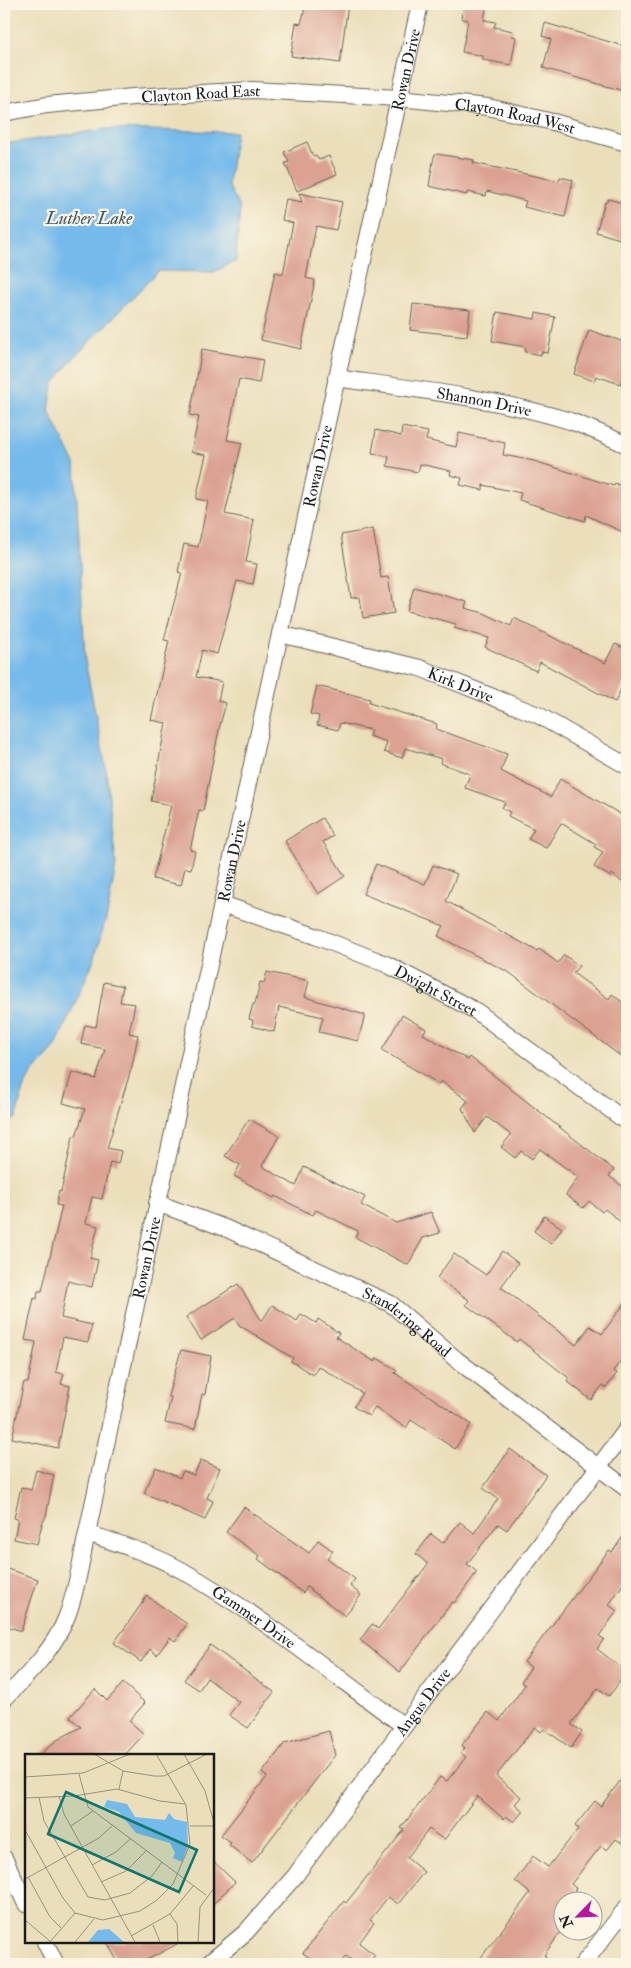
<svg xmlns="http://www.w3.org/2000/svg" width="631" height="1968" viewBox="0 0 631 1968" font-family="'IM FELL Double Pica',serif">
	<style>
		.water { fill: #74baeb; stroke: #486b84 }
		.building { fill: #dba292 }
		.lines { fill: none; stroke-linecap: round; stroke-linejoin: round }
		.street-casing { stroke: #646054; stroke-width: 18 }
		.street { stroke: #fff; stroke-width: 16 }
		.labels { text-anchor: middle; stroke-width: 4.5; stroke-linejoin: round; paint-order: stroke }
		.street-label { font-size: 16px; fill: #1c1c1c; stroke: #fcf5e5 }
		.water-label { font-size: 18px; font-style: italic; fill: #3f5b6f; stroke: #fcf5e5 }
		.inset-road { fill: none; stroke: #98917b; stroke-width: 1 }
		.view { fill: #0f766e; fill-opacity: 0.15; stroke: #0f766e; stroke-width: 2.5 }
		.inset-edge { fill: none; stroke: #1c1c1c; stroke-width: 2.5 }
	</style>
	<rect width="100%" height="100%" fill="#fcf5e5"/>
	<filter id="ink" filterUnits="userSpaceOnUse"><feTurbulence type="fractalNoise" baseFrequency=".02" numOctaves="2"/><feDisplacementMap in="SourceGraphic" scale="10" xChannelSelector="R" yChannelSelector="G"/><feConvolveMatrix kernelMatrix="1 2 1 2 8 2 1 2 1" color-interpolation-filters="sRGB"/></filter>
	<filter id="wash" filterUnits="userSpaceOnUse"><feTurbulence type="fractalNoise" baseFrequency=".0096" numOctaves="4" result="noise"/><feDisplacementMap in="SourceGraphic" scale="20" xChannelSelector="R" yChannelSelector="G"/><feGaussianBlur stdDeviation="1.12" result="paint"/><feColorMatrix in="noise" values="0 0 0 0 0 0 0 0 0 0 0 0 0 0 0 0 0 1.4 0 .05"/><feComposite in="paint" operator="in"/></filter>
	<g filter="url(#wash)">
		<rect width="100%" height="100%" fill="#ebdfbb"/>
		<!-- water -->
		<path class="water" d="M106,129l130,3 -8,53 12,23 -4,53 -22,11 -56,-1 -88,91 -17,23 -4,26 26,53 10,197 21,108 10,96 -9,50 -13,45 -39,88 -23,25 -9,16 -7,29 -12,7v-981z"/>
		<g id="blocks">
			<!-- building -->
			<path class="building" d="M306,4h42l-8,59 -49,-7 5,-33 5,1z
				M464,4h23l-3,16 12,2 -2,5 19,4 -1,5 4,1 -5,28 -28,-5v-4l-21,-4 6,-32 -7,-2z
				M545,23l82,24v45l-84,-24 8,-29 -9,-3z
				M307,142l6,14 3,-1 3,5 10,-4 8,18 -40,17 -12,-28 4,-1 -5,-10z
				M437,154l37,6 -1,3 86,18 1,-4 13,3 -8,37 -41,-10 2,-6 -39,-10 -1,5 -19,-4v3l-38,-9 5,-30z
				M299,193l43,9 -6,28 -20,-4 -10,52 9,2 -14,69 -40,-9 14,-68 8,2 10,-51 -11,-3 4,-21 16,3z
				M608,199l19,5v37l-31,-9 9,-30h2z
				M413,304l57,6 -3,26 -57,-6z
				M497,312l38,7 1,-6 19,4 -7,36 -7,-1v3l-16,-3v-5l-33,-6z
				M589,330l38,13v31l-3,-1 -4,11 -24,-8 -2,5 -20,-7z
				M202,349l61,11 -4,23 -20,-4 -12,61 15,3 -17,71 29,6 -8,42 11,2 -4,20 -16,-3 -20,73 -15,-4 -6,27 26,5 -4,19 8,2 -7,26 -16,82 -4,-1 -9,40 5,1 -4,18 -6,-1 -4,17 -28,-6 18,-74 -20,-4 15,-78 -15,-3 18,-79 -5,-1 18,-67 -4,-1 6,-28 14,3 10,-46 -12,-2 10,-44 -15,-3 8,-35 -9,-2z
				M402,427l26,5 -2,8 30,7 3,-14 46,10 -2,12 31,6 80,25 1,-3 12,6v45l-41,-19 -1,6 -66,-21 2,-7 -38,-8v5l-23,-5 2,-7 -12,-3 1,-4 -31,-7 -2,8 -31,-6 2,-9 -17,-4 4,-23 25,6z
				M373,529l8,49 7,-1 6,36 -31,5 -3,-21 -9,1 -10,-63z
				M414,587l53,15 -2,6 19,5 27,13 3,-8 91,45 10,-19 12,6v27l-12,25 -75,-40 -4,9 -51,-24 4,-9 -35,-10 2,-4 -49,-13z
				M317,686l53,13 -1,4 68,21 -1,5 71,25 -6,17 50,26 9,-18 67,39v68l-15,-12 -1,3 -17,-10 9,-15 -9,-5 2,-3 -35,-21 -15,25 -18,-9 6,-10 -26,-13 2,-4 -8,-4 3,-6 -40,-14 5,-14 -30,-11 2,-4 -37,-11 -3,10 -18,-6 3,-10 -18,-6 2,-6 -31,-7 -2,7 -21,-5 2,-9 -9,-2z
				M322,818l11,18 -10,6 22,34 -27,18 -33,-53z
				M376,864l49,20 8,-19 24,9 -11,27 91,50 2,-2 19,14 6,-8 15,11 -6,7 36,26 3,-5 15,12v55l-117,-88 -72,-37 6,-10 -81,-32z
				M267,972l42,9 -4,16 60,18 -7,26 -39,-9 4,-15 -44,-10 -5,25 -22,-6 1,-6 -4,-1 4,-15h2l5,-22 4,1z
				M104,982l19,4 -3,16 15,2 -6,29 9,2 -6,31 -25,82 14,3 -3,13 -8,-2 -8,37 -10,-2 -6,26 12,3 -8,32 8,2 -6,27 -24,-6 -7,37 31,7 -4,17 -25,-5 -7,35 8,2 -3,10 9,2 -12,62 -46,-10 12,-56 4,1 8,-41 -11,-2 9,-42 3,1 1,-8h4l20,-85 -6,-1 3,-14 2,1 12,-56h3l9,-27 -22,-6 9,-31 24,7 9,-30 -24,-5 4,-19 11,2z
				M402,1015l24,14 -3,5 45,26 2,-3 144,113 -5,6 18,14v37l-22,-18 -3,3 -13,-11 -6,7 -17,-13 12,-18 -38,-28 -8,10 -11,-8 -6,7 -14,-11 10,-12 -24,-18 -12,16 -13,-25 6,-7 -27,-20 -2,3 -57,-34z
				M249,1119l30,17 -17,30 34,20 8,-19 61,30 -4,8 35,18 35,-11 9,21 -17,5 -15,27 -53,-28 3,-6 -42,-21 -3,5 -38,-19 -1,2 -40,-22 6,-11 -15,-9z
				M544,1216l18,12 -11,16 -17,-13z
				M502,1251l16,12 -17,24 75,58 14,-19 12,8 25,-34v52l-14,19 4,2 -11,15 -4,-2 -11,14 -24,-19 2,-3 -13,-10 -37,-29 -2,3 -51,-37 3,-5 -32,-22 17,-24 32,21z
				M238,1284l24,37 10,-16 25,16 4,-7 15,9 2,-4 21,14 -3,4 39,25 2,-4 20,12 -2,3 76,51 -16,25 -44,-29 -5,8 -31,-21 -6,9 -15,-9 8,-14 -44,-27 -5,9 -22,-14 2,-3 -54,-33 -4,-7 -34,22 -15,-23z
				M181,1350l30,6 -6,39 -3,-1 -7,35 -30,-6 6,-26 -3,-1z
				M510,1449l36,26 -39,55 -9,-6 -31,40 10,8 -23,31 -2,-1 -52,70 -40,-32 12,-16 6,5 50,-65 -12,-10 15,-20 12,9 17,-21 14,11 24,-34 -15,-11z
				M201,1460l19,8 -13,30 6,3 -8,19 -61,-27 12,-26 24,11 3,-7 11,4z
				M36,1470l18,5 -8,41 -4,8 -5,20 -23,-5 4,-20 -4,-1 7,-31 10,3z
				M244,1507l65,46 9,-13 15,11 -6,7 28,21 -5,7 11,9 -16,21 -38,-29 -4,6 -45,-34 2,-3 -34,-24z
				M627,1531v47l-18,27 8,6 -18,25 5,3 -7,10 30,23 -18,24 -11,-8 -27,36 11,8 -11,16 -27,-19 -3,3 -6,-5 -39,49 25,21 -6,7 8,7 -9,11 -8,-6 -2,3 -27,-23 -33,44 -15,-11 -22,29 17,14 -26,32 -10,-7 -18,23 4,3 -15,20 16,12 -7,9h-11l-11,-8 -6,8h-22l-15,-11 41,-52 2,2 58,-73 -3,-2 39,-51 7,4 19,-24 -5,-4 4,-5 -3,-3 26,-33 11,9 26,-36 -4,-3 10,-15 -7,-5 85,-112 3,2z
				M4,1568l34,11 -17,52 -17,-6z
				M147,1596l40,28 -12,17 -5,-4 -13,18 -7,-6 -9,13 -27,-19z
				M210,1645l64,47 -26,36 -19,-13 10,-13 -32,-24 -8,12 -15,-10z
				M123,1683l22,20 -16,18 15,13 -20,22h-86l19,-16 24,-13 -11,-10 25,-28 12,12z
				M329,1731l6,24 -83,108 -23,-18 2,-2 -10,-8 46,-58 -5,-4 23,-30z
				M627,1772v64l-5,7 -6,-4 -9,11 -6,-4 -30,38 5,4 -2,2 14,10h-24v28l-20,27 2,1 -6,8h-64l54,-71 -15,-12 18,-25 15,11 30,-38 -3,-3 20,-25 6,5z
				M212,1860l23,22 -23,23z
				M107,1942h74l-42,22h-20z"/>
		</g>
	</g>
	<g filter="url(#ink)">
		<use href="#blocks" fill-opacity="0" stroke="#646054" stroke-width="1"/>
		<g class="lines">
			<!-- street casing -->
			<g class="street-casing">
				<g id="street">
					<path id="s1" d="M4,113l43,-8 86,-8 120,-7 146,8 89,9 65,15 74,21"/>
					<path id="s2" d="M336,378c78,11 159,20 234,43 20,7 39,16 57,24"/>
					<path id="s3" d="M280,634l140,34 118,47 89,51"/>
					<path id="s4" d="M222,904l93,32 71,28 90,47 151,111"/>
					<path id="s5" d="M157,1203l68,25 166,76 66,56 170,129"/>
					<path id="s6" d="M87,1533c32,11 66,21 96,38 78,44 149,103 221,155"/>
					<path id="s7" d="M4,1699c23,-23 51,-51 63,-83 10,-26 14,-56 20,-83l193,-899 140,-630"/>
					<path d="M4,1858l22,46"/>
					<path d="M45,1942l11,22"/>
					<path id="s8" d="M208,1964l38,-32 49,-56 109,-150 223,-297"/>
					<path d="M583,1964l44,-57"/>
				</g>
			</g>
			<!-- street -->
			<use href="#street" class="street"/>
		</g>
	</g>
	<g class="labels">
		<!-- street labels -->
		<g class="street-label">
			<text dy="6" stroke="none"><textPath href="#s7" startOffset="1688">Rowan Drive</textPath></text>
			<text dy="6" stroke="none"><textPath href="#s1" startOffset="198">Clayton Road East</textPath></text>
			<text dy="6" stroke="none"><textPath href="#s1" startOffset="514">Clayton Road West</textPath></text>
			<text dy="6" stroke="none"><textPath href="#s2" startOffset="150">Shannon Drive</textPath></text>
			<text dy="6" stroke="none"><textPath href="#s7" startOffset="1282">Rowan Drive</textPath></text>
			<text dy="6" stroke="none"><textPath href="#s3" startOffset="188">Kirk Drive</textPath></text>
			<text dy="6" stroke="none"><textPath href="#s7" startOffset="878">Rowan Drive</textPath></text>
			<text dy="6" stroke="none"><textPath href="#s4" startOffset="231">Dwight Street</textPath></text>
			<text dy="6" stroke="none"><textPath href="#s7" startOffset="472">Rowan Drive</textPath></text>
			<text dy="6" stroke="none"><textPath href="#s5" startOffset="278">Standering Road</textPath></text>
			<text dy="6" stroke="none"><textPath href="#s6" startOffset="188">Gammer Drive</textPath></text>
			<text dy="6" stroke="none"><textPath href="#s8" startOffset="340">Angus Drive</textPath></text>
		</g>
		<!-- water labels -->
		<g class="water-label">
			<text x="89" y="224">Luther Lake</text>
		</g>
	</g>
	<!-- overview -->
	<g transform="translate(25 1754)">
		<rect width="189" height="189" fill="#ebdfbb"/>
		<path d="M82,46l20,4 8,13 30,3 4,-7 5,6 13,3 1,23 -6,17 -9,-4 2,-5 -5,-10 -34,-10 -17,-21 -15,-5zM84,175l15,13h-36l10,-12z" fill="#74baeb"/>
		<path class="inset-road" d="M20,0h26M69,0l29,17 31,5h10l43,-22M159,0l21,37 9,32M54,20l9,33 118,88M0,23l58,-4 47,-19M94,35l4,-18M34,42l5,18 71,128M14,43l5,24 44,76 17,3 25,-7 22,-17 10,-14M0,44l49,-2 43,-7 43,12 25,3M46,72l22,-15M165,72h24M0,76l38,68 12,15 28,7 37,-9 17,-11 16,-16 17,-40 -4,-39 -30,-51M67,111l24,-13 15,-14M3,123l22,40 12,12M0,125l74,-41 14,-13M76,128l25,-11 21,-21M145,160l7,10 1,18M0,166l26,22M128,171l7,17M106,182l39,-22 24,-29M25,188l25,-29M50,188l19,-23M173,188l2,-35 14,-19"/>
		<path class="view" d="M41,38l131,58 -18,42 -131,-58z"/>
		<rect width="189" height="189" class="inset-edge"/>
	</g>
	<!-- margin -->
	<rect width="631" height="1968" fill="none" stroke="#fcf5e5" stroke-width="20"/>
	<!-- north arrow -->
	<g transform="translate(578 1916) rotate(246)"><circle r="24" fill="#fcf5e5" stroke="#a29e95"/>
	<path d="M0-4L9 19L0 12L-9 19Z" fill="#b5179e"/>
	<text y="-8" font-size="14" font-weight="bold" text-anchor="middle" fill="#1c1c1c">N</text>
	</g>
</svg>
